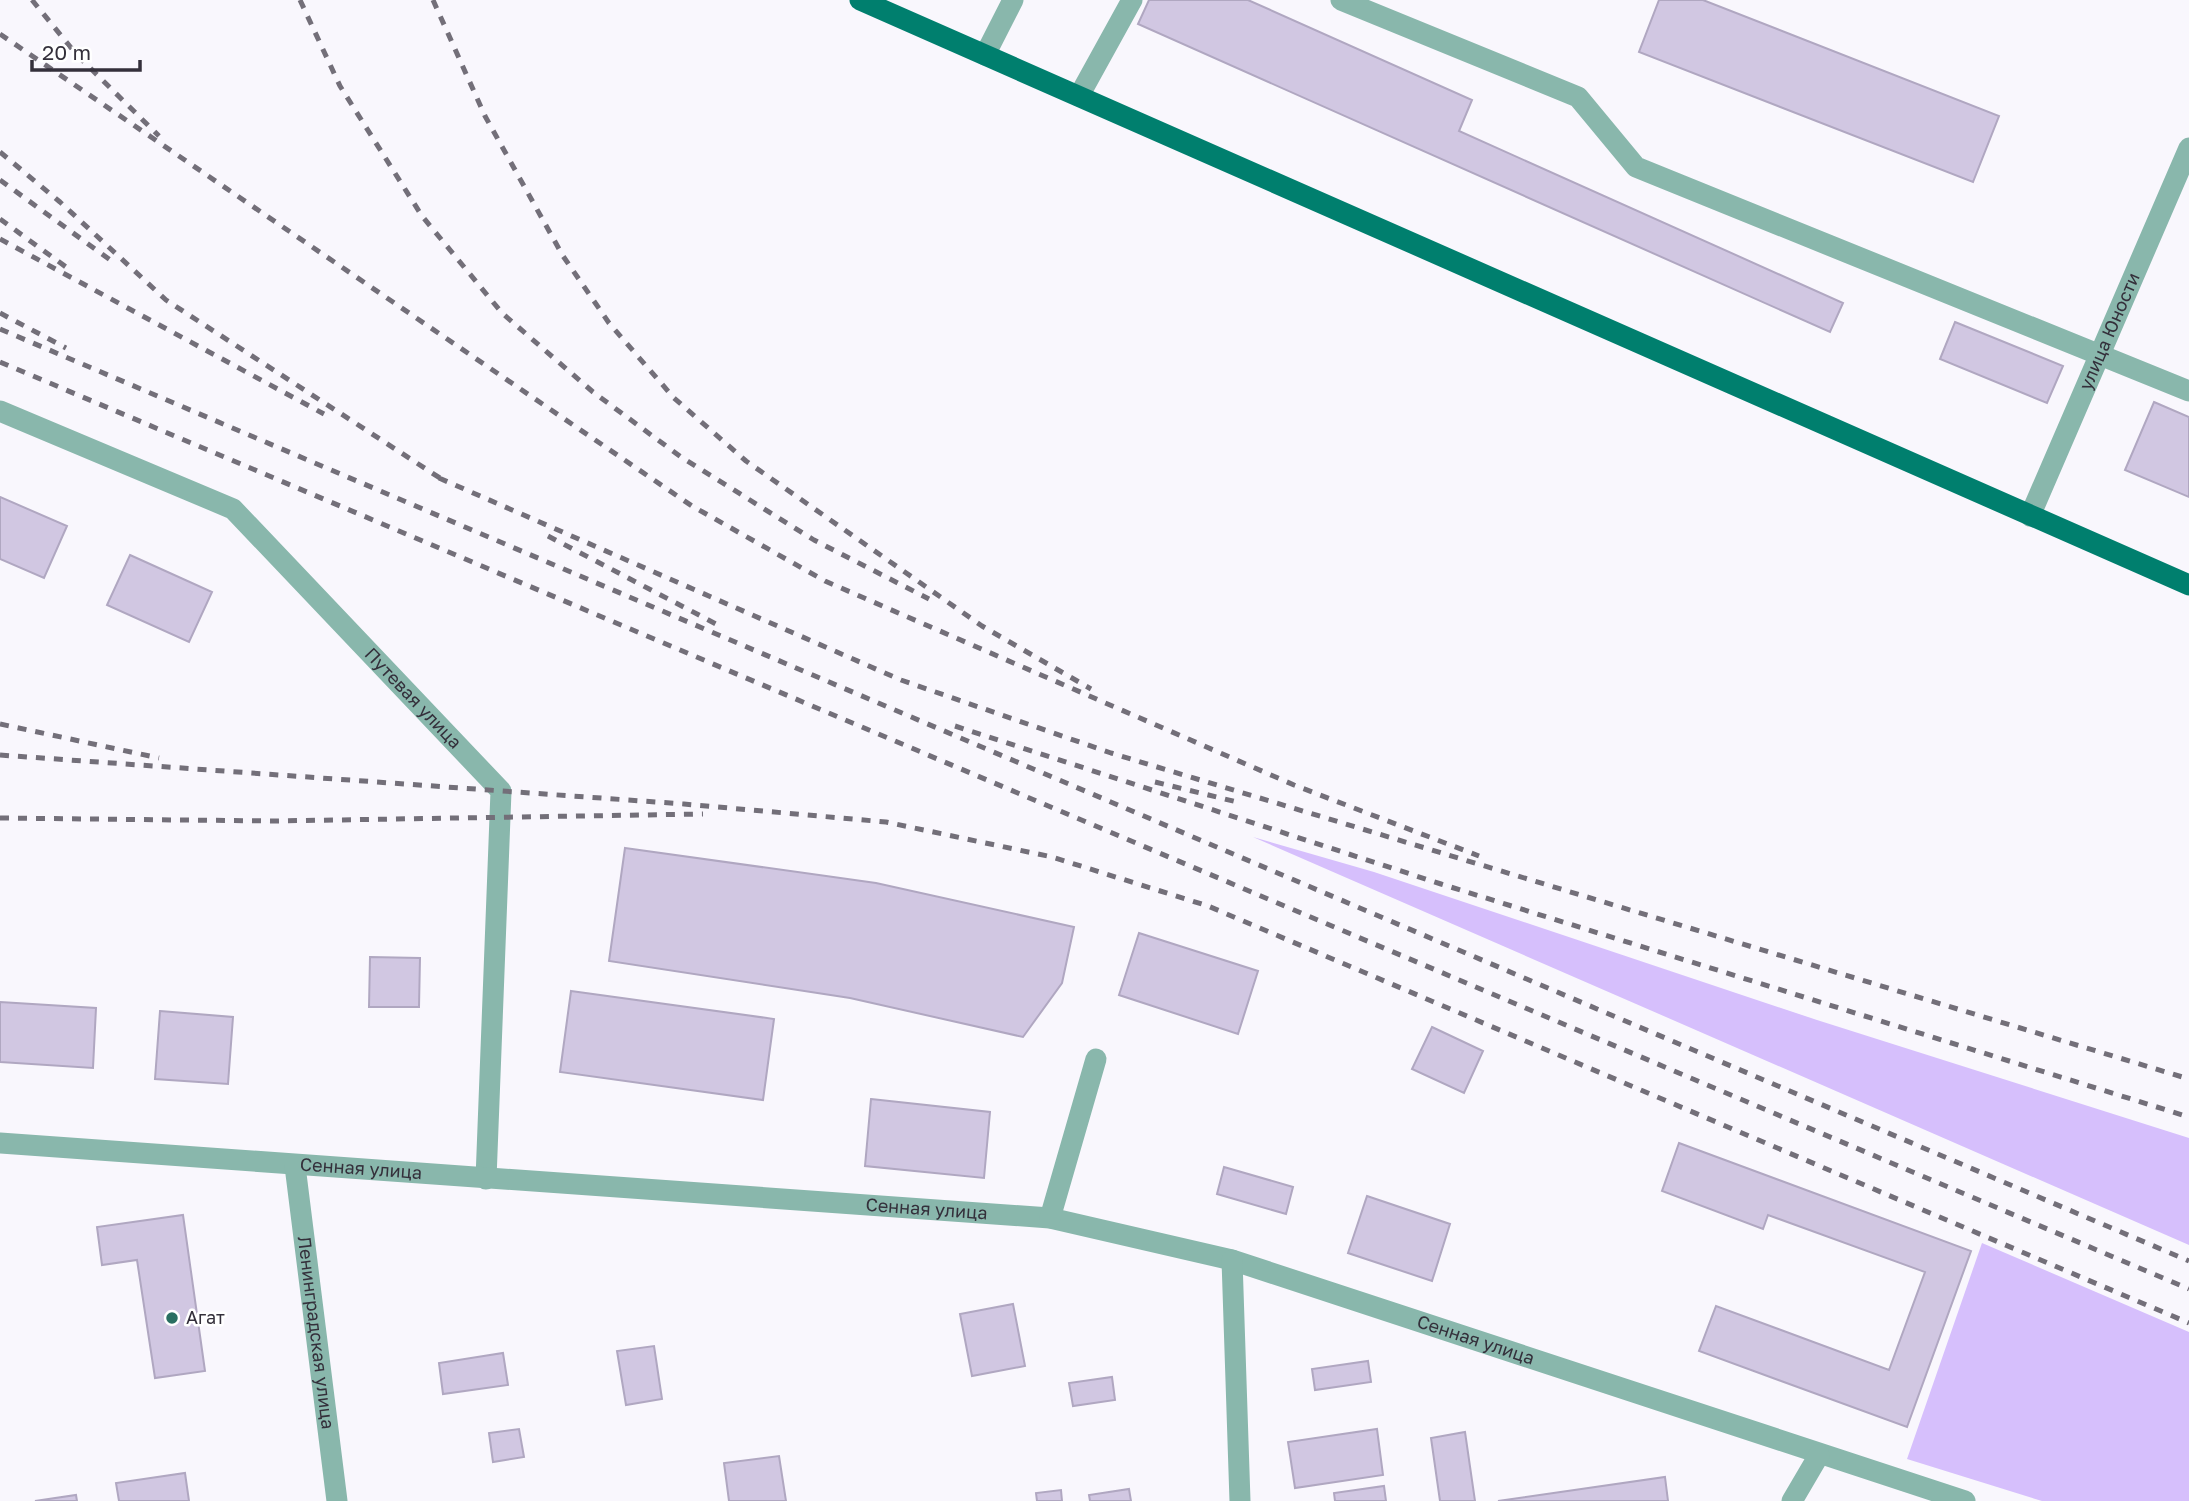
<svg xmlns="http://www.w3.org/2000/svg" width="2189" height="1501" viewBox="0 0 2189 1501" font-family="'Golos Text',sans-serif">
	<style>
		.green { fill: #d6bffc }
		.building { fill: #d1c7e2; stroke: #b0a7c1; stroke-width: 2 }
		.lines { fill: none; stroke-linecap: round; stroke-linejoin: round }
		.minor { stroke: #89b7ac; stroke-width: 21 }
		.major { stroke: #007f6e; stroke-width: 21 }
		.rail { stroke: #736f79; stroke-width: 5; stroke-dasharray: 9 9; stroke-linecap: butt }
		.poi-dot { fill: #296e61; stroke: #fff; stroke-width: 2.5 }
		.labels { text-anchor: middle; stroke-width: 5; stroke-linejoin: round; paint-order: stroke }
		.street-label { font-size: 18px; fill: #34303b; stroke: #fff }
		.poi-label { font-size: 18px; fill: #34303b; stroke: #fff; text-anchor: start }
	</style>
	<rect width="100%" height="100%" fill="#f9f7fd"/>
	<!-- green -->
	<path class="green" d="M1253,837l121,35 443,148 372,118v107z
		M1982,1243l207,89v169h-147l-135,-42z"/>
	<!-- building -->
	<path class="building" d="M1149,0h99l224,100 -13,31 384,172 -13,29 -692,-308z
		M1659,0h44l296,116 -26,66 -334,-130z
		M1955,322l108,44 -16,37 -107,-44z
		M2154,402l35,15v80l-64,-27z
		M0,497l67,29 -23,52 -44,-19z
		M130,555l82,37 -23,50 -82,-37z
		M625,848l251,35 198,44 -12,56 -39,54 -173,-39 -241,-37z
		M1139,933l119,38 -20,63 -119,-39z
		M370,957l50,1 -1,49h-50z
		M571,991l203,28 -11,81 -203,-28z
		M0,1002l96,6 -3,60 -93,-6z
		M160,1011l73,6 -5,67 -73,-5z
		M1432,1027l51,24 -19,42 -52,-24z
		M871,1099l119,13 -6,66 -119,-12z
		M1679,1143l292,108 -64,176 -208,-76 17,-45 173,64 36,-98 -157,-57 -5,14 -101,-38z
		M1224,1167l69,20 -7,27 -69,-20z
		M1367,1196l83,28 -18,57 -84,-28z
		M183,1215l22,156 -50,7 -18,-118 -35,5 -5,-38z
		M1013,1304l12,62 -53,10 -12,-62z
		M654,1346l8,53 -36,6 -9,-54z
		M503,1353l5,32 -65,9 -4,-31z
		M1368,1361l3,21 -56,8 -3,-21z
		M1112,1377l3,23 -42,6 -4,-23z
		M519,1429l5,28 -31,5 -4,-29z
		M1377,1429l6,46 -88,13 -7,-46z
		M1465,1432l10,69h-35l-9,-63z
		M779,1456l7,45h-57l-5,-38z
		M185,1473l4,28h-70l-3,-18z
		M1665,1477l3,24h-170z
		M1384,1486l2,15h-51l-1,-8z
		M1129,1489l2,12h-41l-1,-6z
		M1061,1490l1,11h-25l-1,-8z
		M76,1495l1,6h-42z"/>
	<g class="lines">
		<!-- minor -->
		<g class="minor">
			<path d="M1341,0l237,97 58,70 553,224"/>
			<path d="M985,55l28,-55"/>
			<path d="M1079,96l53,-96"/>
			<path id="s1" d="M0,411l233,98 268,282 -15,388"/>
			<path id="s2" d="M2030,516l159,-368"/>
			<path id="s3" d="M0,1143l1050,75 182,42 733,241"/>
			<path id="s4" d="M295,1166l42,335"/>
			<path d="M1050,1218l46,-159"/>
			<path d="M1232,1260l8,241"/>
			<path d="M1792,1501l27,-46"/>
		</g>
		<!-- major -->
		<path class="major" d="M860,0l1329,585"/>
		<!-- rail -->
		<path class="rail" d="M32,0l45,55 82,81
			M300,0l40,86 82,130 80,97 91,79 88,65 133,83 115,59
			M433,0l52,116 78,140 46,67 65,75 72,63 236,165 109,63
			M0,34l692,472 133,75 469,204 185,71
			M0,152l60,50 106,98 280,182
			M0,180l113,82
			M0,219l66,48
			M0,239l324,175
			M0,313l66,35
			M0,329l2189,932
			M0,362l2189,927
			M439,478l462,202 210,73 1078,326
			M548,536l170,89
			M0,724l159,34
			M955,726l486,158 748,233
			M0,755l684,49 202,18 166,35 156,49 981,417
			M1155,782l82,20
			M0,818l273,3 430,-7"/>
	</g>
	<!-- markers -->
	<circle class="poi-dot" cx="172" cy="1318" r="7"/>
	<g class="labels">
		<!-- street labels -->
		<g class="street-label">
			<text dy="6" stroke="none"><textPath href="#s2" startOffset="201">улица Юности</textPath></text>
			<text dy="6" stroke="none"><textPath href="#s1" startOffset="514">Путевая улица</textPath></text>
			<text dy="6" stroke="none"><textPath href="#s3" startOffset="362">Сенная улица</textPath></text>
			<text dy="6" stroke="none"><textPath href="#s3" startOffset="929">Сенная улица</textPath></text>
			<text dy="6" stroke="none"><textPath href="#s4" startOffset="168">Ленинградская улица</textPath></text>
			<text dy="6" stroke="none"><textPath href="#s3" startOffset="1496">Сенная улица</textPath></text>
		</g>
		<!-- poi labels -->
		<g class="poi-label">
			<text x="186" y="1324">Агат</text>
		</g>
	</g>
	<!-- scale -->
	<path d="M32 60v10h108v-10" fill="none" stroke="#34303b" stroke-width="3.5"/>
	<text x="42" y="60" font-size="21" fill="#34303b" stroke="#ffffff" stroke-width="5" paint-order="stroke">20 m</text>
</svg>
